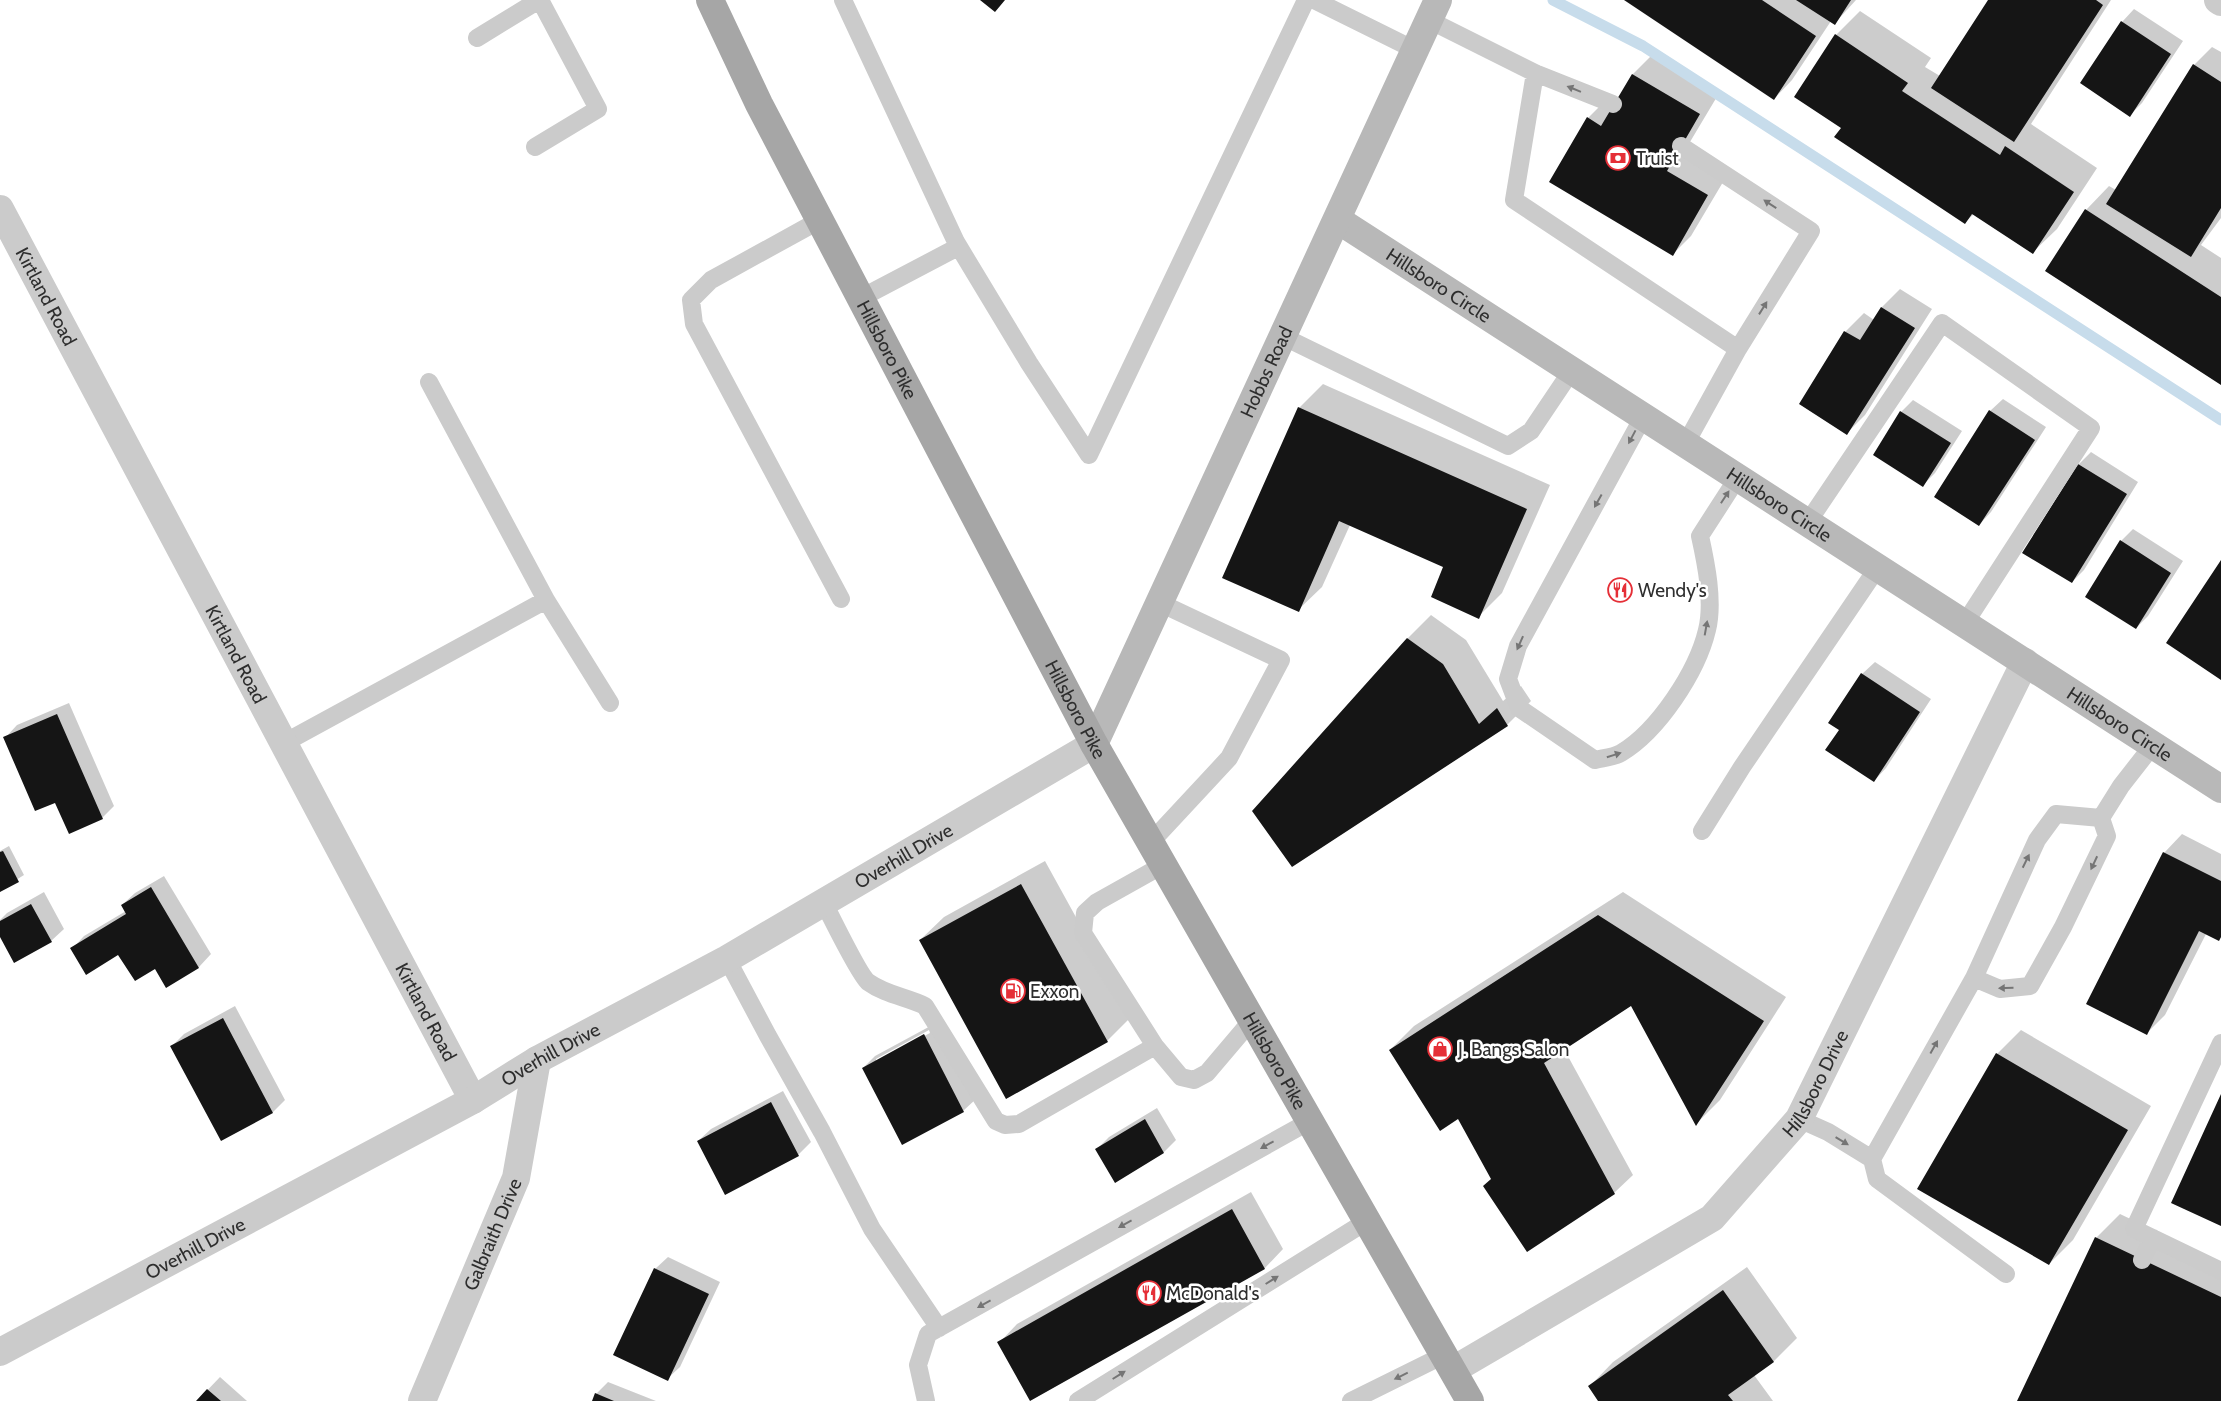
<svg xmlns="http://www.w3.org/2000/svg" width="2221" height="1401" viewBox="0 0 2221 1401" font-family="Cabin,sans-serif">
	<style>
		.shadow { fill: #0003; fill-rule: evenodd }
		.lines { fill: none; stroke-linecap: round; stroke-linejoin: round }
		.stream { stroke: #c7dceb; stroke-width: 11 }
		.building { fill: #151515 }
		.lane { stroke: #cbcbcb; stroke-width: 18 }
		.street { stroke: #cbcbcb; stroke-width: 28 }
		.secondary { stroke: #b8b8b8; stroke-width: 28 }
		.primary { stroke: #a6a6a6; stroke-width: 28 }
		.oneway { fill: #757575 }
		.labels { text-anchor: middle; stroke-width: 5; stroke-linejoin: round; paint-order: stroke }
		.poi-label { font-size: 19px; fill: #2e2e2e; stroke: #fff; text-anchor: start }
		.street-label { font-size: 19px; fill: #2e2e2e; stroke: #fff }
	</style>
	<rect width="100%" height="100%" fill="#fff"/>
	<!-- shadow -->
	<path class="shadow" d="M1626,0h230l-21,23 -4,-2 -39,59 -18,19z
		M1989,0h122l-80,124 66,44 -40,61 -24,23 -59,-38 -9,8 -122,-94 -7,-93 24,-24 71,47 -6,9 15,9z
		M2134,9l49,32 -41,62 -12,12 -8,-93z
		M2212,47l9,5v166l-20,27 20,13v126l-135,-174 23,-24 7,4 78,-125z
		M1651,56l67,39 -34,57 42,25 -35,59 -18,18 -85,-136 18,-18 9,5 18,-31z
		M1900,289l32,20 -67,106 -18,18 -47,-29 45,-72 19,-19 10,7 8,-13z
		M1323,384l227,101 -48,108 -24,24 -33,-50 -95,-42 -28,62 -24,23 1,-202z
		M2003,399l43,28 -55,85 -12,13 -43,-29 54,-85z
		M1913,400l49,31 -27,42 -12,12 -22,-73z
		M2091,452l47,30 -54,88 -12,12 7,-118z
		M2133,529l50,32 -35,55 -12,12 -15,-87z
		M1431,615l35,25 37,61 18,-15 10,15 -24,24 -214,140 115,-227z
		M1875,662l56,37 -45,69 -12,13 -34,-52 -10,-7 32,-48z
		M69,703l45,103 -12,12 -47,-17 -50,-63 12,-13z
		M2182,834l39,20v83l-2,3 -13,-6 -41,81 -18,18 17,-180z
		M9,846l15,29 -24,15v-39z
		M1045,861l86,156 -24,24 -187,-101 24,-23z
		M164,876l47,78 -12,13 -33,19 -11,-18 -36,-14 -47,-5 12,-13 42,-25 -4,-6 13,-12z
		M44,892l20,37 -13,12 -51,-7v-14l7,-7z
		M1623,892l163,105 -66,103 -23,23 -65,-119 -68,45 69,126 -19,18 -122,-14 -33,-60 -69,-69 24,-24z
		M235,1006l50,94 -12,12 -51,28 -50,-94 12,-12z
		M936,1023l40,76 -13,12 -100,-43 12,-12zM929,1030l1,3 -54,28v-2z
		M2021,1030l130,76 -78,134 -24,24 -130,-76 78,-134z
		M783,1091l28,51 -13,13 -73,38 -27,-52 13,-12z
		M1157,1108l19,32 -12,12 -49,29 -18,-32 12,-12z
		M1251,1192l32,57 -18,19 -234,132 -32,-57 18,-19z
		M2120,1214l101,48v139h-203l78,-163z
		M668,1257l52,25 -40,85 -13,12 -12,-110z
		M1747,1267l50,71 -24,24 -19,13 19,26h-173l-10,-15 23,-24z
		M220,1377l27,24h-50z
		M608,1382l48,19h-63l3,-7z"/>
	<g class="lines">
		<!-- stream -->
		<path class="stream" d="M1553,0l90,46 578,374"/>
	</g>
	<!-- building -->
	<path class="building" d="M980,0h25l-10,12z
		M1624,0h138l54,36 -42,64z
		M1796,0h55l-16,25z
		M1988,0h108l7,5 -89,137 -83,-54z
		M2121,21l50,33 -41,63 -50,-34z
		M1835,34l73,49 -6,8 98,64 5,-9 69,46 -41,62 -61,-40 -7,10 -131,-87 7,-9 -47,-31z
		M2193,64l28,18v126l-30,49 -85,-53z
		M1632,74l68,40 -33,57 41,24 -35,61 -124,-74 38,-65 14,9z
		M2085,209l136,88v88l-176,-114z
		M1881,307l34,21 -68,107 -48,-31 45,-73 16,9z
		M1298,407l229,102 -48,110 -48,-22 12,-30 -104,-46 -40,91 -77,-34z
		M1989,410l46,30 -56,86 -45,-29z
		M1900,411l51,32 -28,44 -50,-32z
		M2078,464l49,30 -55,89 -50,-30z
		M2120,540l51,33 -35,56 -51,-32z
		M2221,560v120l-55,-37z
		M1407,638l36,26 36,60 18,-16 11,18 -216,141 -40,-56z
		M1861,673l59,39 -46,70 -49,-32 14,-20 -11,-7z
		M57,714l46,105 -34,15 -14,-31 -20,8 -32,-74z
		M3,851l16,31 -19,10v-40z
		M2163,852l58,29v56l-2,4 -20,-10 -52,104 -61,-31z
		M1021,884l87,158 -102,57 -87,-159z
		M151,887l48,81 -33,20 -11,-19 -20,12 -17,-26 -32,20 -16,-27 56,-34 -5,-9z
		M31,904l21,38 -38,21 -14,-26v-16z
		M1598,915l166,106 -68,105 -65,-120 -87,57 71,131 -88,58 -44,-66 8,-7 -33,-60 -18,12 -51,-81z
		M223,1018l50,95 -52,28 -51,-95z
		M924,1034l40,78 -62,33 -40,-77z
		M1996,1053l132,77 -79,135 -132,-76z
		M2221,1094v132l-50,-23z
		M771,1102l28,54 -74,39 -28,-54z
		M1145,1119l19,34 -49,30 -20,-34z
		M1232,1209l33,60 -235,132 -33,-59z
		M2095,1237l126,60v104h-204z
		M654,1268l55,26 -41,87 -55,-26z
		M1723,1290l51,72 -46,33 5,6h-135l-10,-15z
		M207,1389l14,12h-25z
		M595,1393l19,8h-22z"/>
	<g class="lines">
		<!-- lane -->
		<path class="lane" d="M843,0l113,242 73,121 60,92 217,-455
			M1314,0l101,50
			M1429,20l106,53 78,31
			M477,38l62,-38
			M1535,73l-21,127 224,149
			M1681,146l130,85 -73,118 -52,94
			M535,147l63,-38 -58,-109
			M820,220l-109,60 -20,20 3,24 147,275
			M861,298l97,-51
			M1284,337l224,109 23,-15 41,-61
			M1643,417l-125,229 -10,33 11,29 76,52c8,-2 19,-3 26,-7 37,-22 76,-81 86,-123 7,-28 -1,-67 -7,-94l38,-59
			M1808,522l134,-199 149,105 -126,195
			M546,600l64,103
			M284,743l262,-143 -117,-218
			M2101,818l-45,-4 -19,26 -63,138 26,11 30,-3 33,-59 44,-91 -6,-18 20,-32 32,-41
			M1702,831l40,-64 136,-200
			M1150,843l79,-85 52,-98 -121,-57
			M1163,865l-66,37 -12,11 -2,20 72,113 26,31 13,3 13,-7 45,-53
			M823,901c7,14 37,75 45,81 18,13 39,15 57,24l71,115 9,4 14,-1 136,-78
			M727,959l41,77 54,96 50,97 67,99
			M2221,1043l-87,186 87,42
			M1799,1119l29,13 44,27 102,-181
			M1872,1159l5,20 129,95
			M2142,1260l11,-22
			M926,1401l-8,-36 10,-31 382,-213
			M1078,1401l289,-180
			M1351,1401l93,-46"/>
		<!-- street -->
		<g class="street">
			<path d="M2218,0l3,2"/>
			<path id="s1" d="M0,209l473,891"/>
			<path id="s2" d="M0,1352l473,-252 64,-40 190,-101 367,-215"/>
			<path id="s3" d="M1453,1370l259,-152 87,-99 226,-457"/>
			<path id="s4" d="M422,1401l94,-223 21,-118"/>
		</g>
		<!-- secondary -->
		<g class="secondary">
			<path id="s5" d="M1338,220l883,569"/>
			<path id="s6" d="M1094,744l344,-744"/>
		</g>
		<!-- primary -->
		<path class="primary" id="s7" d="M710,0l49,104 335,640 376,657"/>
	</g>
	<!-- one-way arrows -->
	<defs><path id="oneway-solid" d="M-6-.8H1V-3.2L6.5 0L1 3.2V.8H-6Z" transform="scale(1.25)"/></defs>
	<g class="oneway">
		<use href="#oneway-solid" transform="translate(1574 89) rotate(-158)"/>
		<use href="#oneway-solid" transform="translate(1770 204) rotate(-147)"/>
		<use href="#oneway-solid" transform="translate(1763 308) rotate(-58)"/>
		<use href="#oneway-solid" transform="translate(1632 437) rotate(118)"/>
		<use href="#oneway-solid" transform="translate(1725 497) rotate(-57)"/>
		<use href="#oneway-solid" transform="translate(1598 501) rotate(119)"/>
		<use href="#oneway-solid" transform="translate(1706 628) rotate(-80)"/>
		<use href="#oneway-solid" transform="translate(1520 643) rotate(114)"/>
		<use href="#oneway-solid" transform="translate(1614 755) rotate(-17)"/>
		<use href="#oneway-solid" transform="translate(2026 861) rotate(-64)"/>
		<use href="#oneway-solid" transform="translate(2094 863) rotate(115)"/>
		<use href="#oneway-solid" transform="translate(2006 988) rotate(179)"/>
		<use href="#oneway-solid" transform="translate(1934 1047) rotate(-61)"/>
		<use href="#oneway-solid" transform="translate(1842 1141) rotate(31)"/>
		<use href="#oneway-solid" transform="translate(1267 1145) rotate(151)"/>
		<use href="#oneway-solid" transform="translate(1125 1224) rotate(151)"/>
		<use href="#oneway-solid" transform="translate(1272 1280) rotate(-32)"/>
		<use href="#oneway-solid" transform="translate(984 1304) rotate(151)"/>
		<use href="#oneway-solid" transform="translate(1119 1375) rotate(-32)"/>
		<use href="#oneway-solid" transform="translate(1401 1376) rotate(154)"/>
	</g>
	<!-- icons -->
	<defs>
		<g id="bank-ring" transform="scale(1.25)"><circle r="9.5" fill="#fff" stroke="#e52f37" stroke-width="1.5"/><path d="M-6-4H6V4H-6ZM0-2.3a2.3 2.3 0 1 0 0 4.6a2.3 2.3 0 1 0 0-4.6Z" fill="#e52f37"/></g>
		<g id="restaurant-ring" transform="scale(1.25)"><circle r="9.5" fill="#fff" stroke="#e52f37" stroke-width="1.5"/><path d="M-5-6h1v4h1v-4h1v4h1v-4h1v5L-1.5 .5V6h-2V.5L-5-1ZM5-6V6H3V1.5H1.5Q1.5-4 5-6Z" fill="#e52f37"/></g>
		<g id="fuel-ring" transform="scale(1.25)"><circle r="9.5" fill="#fff" stroke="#e52f37" stroke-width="1.5"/><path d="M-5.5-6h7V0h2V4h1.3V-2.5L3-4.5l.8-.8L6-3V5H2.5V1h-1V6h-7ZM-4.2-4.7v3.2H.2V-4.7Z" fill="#e52f37"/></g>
		<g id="shop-ring" transform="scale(1.25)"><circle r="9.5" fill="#fff" stroke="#e52f37" stroke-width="1.5"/><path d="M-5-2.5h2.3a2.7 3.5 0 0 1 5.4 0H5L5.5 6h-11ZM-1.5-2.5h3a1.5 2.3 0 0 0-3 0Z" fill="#e52f37"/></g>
	</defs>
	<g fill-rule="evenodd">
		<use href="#bank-ring" x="1618" y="158"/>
		<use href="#restaurant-ring" x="1620" y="590"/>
		<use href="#fuel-ring" x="1013" y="991"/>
		<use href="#shop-ring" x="1440" y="1049"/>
		<use href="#restaurant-ring" x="1149" y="1293"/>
	</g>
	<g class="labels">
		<!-- poi labels -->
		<g class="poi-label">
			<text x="1636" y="165">Truist</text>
			<text x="1638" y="597">Wendy's</text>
			<text x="1030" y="998">Exxon</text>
			<text x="1458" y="1056">J. Bangs Salon</text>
			<text x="1166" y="1300">McDonald's</text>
		</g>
		<!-- street labels -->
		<g class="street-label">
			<text dy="7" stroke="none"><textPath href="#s5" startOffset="120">Hillsboro Circle</textPath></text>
			<text dy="7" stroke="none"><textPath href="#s1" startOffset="99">Kirtland Road</textPath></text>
			<text dy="7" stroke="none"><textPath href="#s7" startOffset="392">Hillsboro Pike</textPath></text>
			<text dy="7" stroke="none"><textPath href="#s6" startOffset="410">Hobbs Road</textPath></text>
			<text dy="7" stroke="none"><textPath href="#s5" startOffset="525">Hillsboro Circle</textPath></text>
			<text dy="7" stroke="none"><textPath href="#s1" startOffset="504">Kirtland Road</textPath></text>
			<text dy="7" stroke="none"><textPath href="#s7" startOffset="798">Hillsboro Pike</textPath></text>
			<text dy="7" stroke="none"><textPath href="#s5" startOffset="930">Hillsboro Circle</textPath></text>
			<text dy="7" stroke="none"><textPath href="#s2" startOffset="1031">Overhill Drive</textPath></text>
			<text dy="7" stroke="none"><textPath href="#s1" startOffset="909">Kirtland Road</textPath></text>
			<text dy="7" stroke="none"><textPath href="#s2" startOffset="626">Overhill Drive</textPath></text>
			<text dy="7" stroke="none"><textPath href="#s7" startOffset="1202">Hillsboro Pike</textPath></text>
			<text dy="7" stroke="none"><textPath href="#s3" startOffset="471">Hillsboro Drive</textPath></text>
			<text dy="7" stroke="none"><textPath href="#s4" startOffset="181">Galbraith Drive</textPath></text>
			<text dy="7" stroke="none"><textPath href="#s2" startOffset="221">Overhill Drive</textPath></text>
		</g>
	</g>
</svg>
